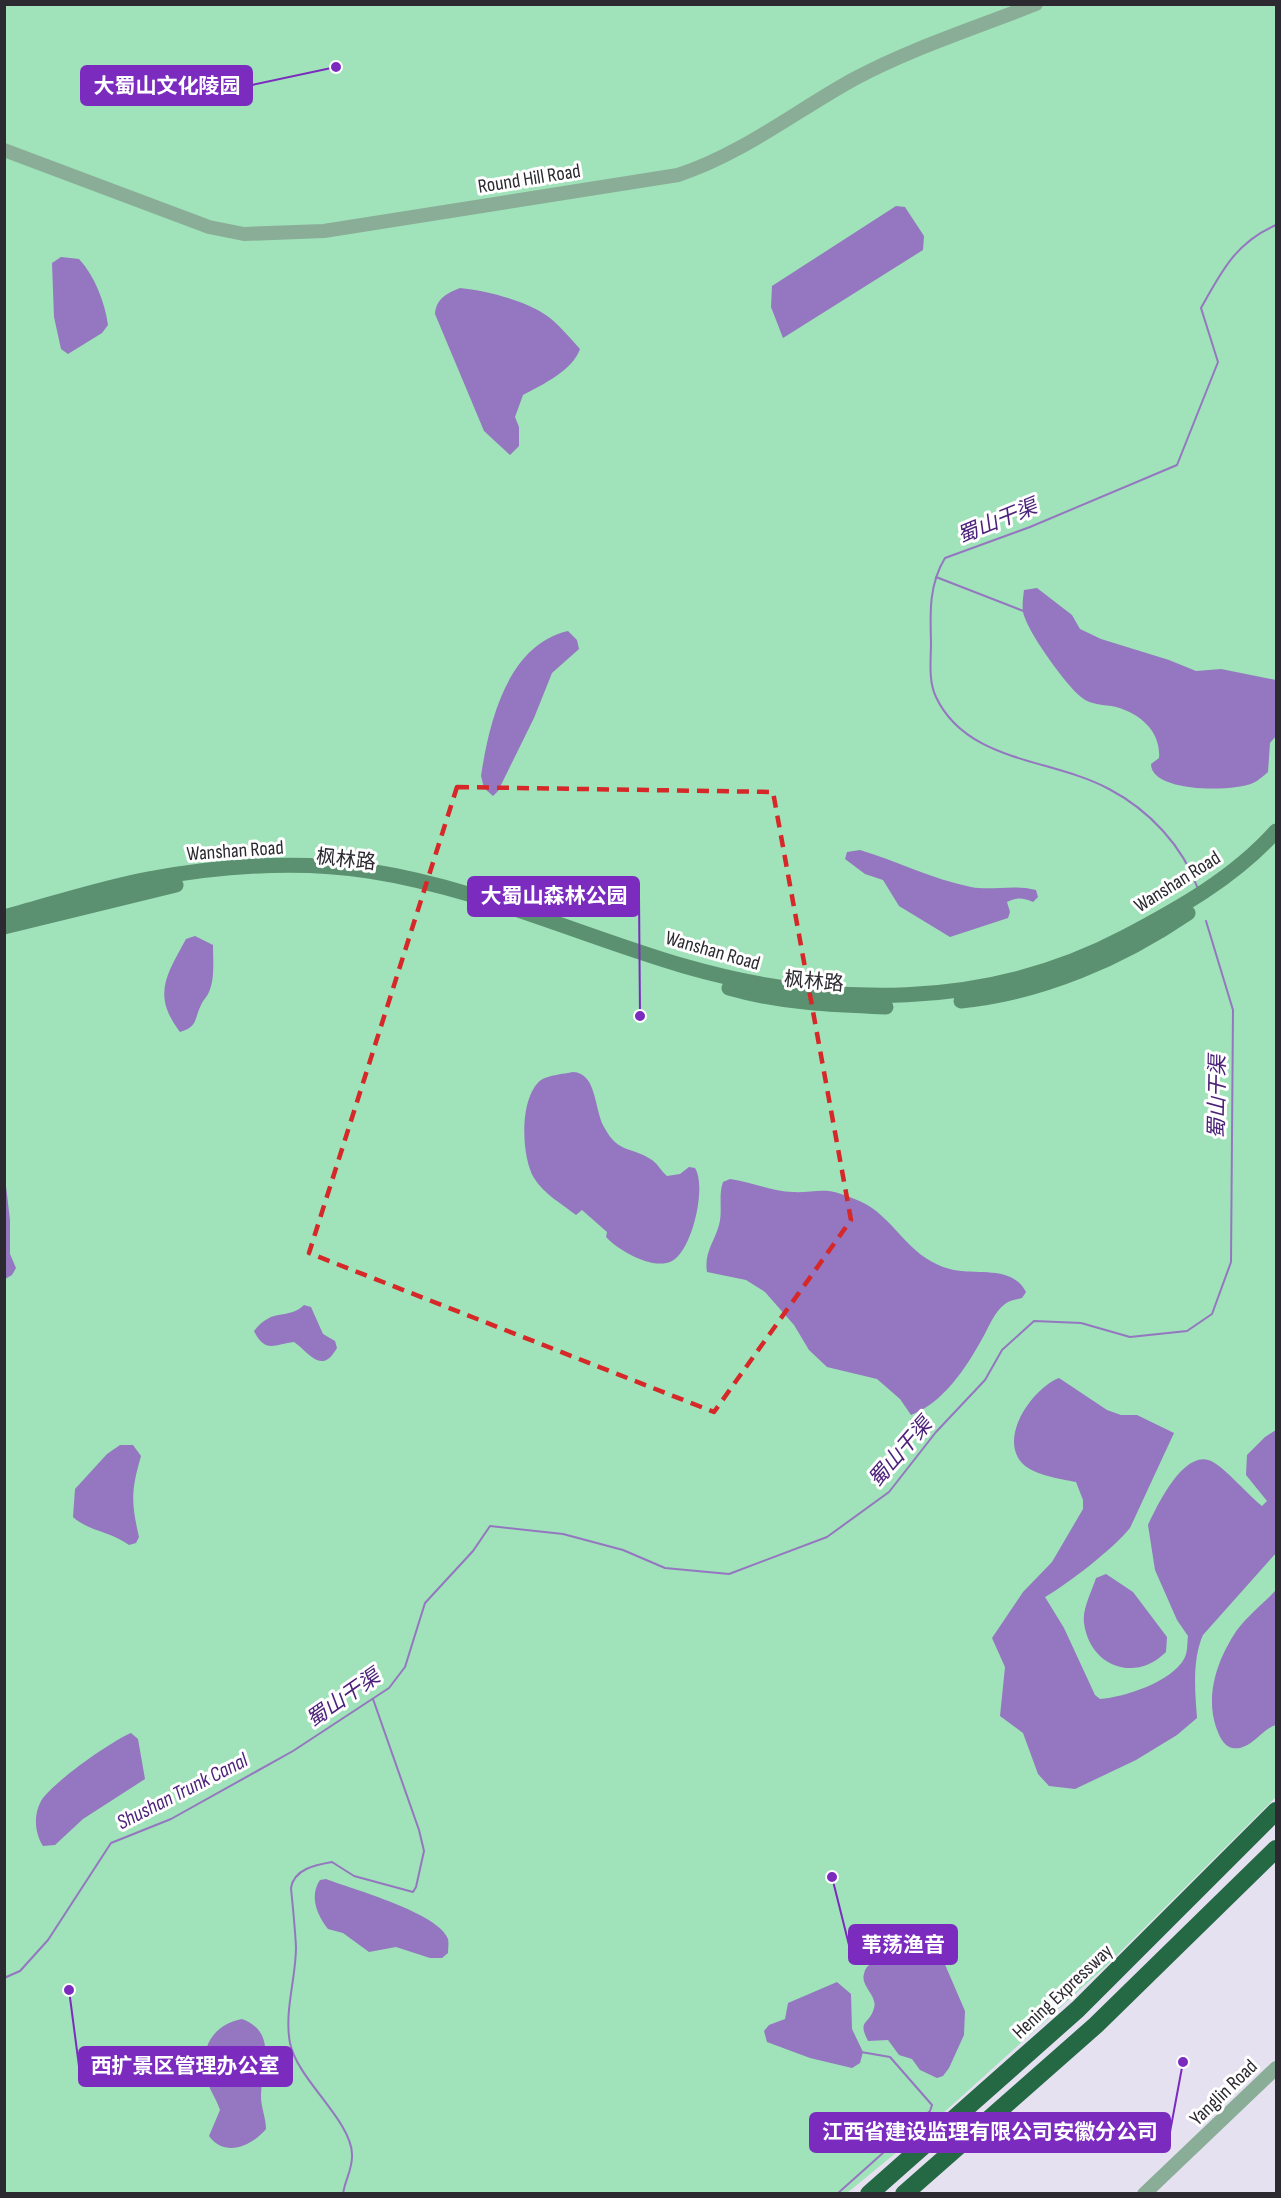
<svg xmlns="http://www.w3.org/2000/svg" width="1281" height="2198" viewBox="0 0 1281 2198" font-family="'Sofia Sans Condensed','Noto Sans SC',sans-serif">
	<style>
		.green { fill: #a0e2b9 }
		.water { fill: #9477c0 }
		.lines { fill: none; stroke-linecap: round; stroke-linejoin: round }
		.stream { stroke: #9477c0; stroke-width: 2 }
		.tertiary { stroke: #89ad96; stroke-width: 14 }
		.secondary { stroke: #5b9170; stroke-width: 15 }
		.motorway { stroke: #246844; stroke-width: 18 }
		.marked { fill: none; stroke: #d62828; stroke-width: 4.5; stroke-dasharray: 12 8; stroke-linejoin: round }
		.labels { text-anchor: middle; stroke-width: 6; stroke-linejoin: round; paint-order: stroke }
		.street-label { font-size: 20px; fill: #2c2a30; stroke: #fff }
		.water-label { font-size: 21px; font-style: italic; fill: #4c227a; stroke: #fff }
		.leader { fill: none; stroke: #7b2cbf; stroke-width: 2 }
		.callout-dot { fill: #7b2cbf; stroke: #fff; stroke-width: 2 }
		.callout { fill: #7b2cbf; stroke: #7b2cbf; stroke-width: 2 }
		.callout-label { font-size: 21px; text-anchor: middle; font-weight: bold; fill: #fff }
	</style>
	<rect width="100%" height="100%" fill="#e6e1f1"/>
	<!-- green -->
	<path class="green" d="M4,5h1272v1792l-171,170 -175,158 -83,68h-842z"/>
	<!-- water -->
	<path class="water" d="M896,206l9,1 19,29 -1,14 -140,88 -12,-31 1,-21z
		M61,257l18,2c16,17 26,44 29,66l-6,8 -34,21 -7,-5 -7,-32 -2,-54z
		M460,288c28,3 68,13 90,30 11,9 21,21 30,31 -7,21 -38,36 -57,46l-8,22 4,10v19l-9,9 -26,-24 -49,-117c1,-15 12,-21 25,-26z
		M1037,588l35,27 8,14 21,10 68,21 27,11 25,-2 55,11v56l-6,7 -2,29c-5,4 -10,9 -15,11 -19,9 -102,10 -102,-19l8,-6c2,-26 -18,-44 -43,-51 -12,-3 -24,-1 -35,-10 -15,-12 -50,-61 -56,-79 -4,-8 -2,-19 -1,-28z
		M568,631l9,9 2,9 -27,24 -18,45 -36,73 -5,5 -9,-8 -3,-12c8,-53 26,-131 87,-145z
		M860,850c37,11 72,29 111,37 21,4 43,-3 65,3l2,7 -5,5c-9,-4 -17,-5 -26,0l3,10 -2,6 -58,19 -51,-31 -16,-26 -18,-6 -20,-15 2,-7z
		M195,936l18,9c0,14 2,34 -4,47 -2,5 -6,8 -8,13 -7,14 -3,22 -21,27 -28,-37 -14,-56 6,-93z
		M573,1072c24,1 21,37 31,55 15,28 28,19 48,33 6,4 9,11 15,16l13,-2 9,-7 6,1c12,19 -3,83 -23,93 -19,10 -54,-11 -66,-24l1,-5 -25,-22 -6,5c-13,-10 -33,-22 -42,-37 -13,-22 -15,-81 7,-98 8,-5 22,-6 32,-8z
		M4,1169l6,51v34l6,14 -4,7 -7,4z
		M730,1179c21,3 42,12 63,13 15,1 31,-4 45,1 12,4 24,8 34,15 28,20 40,51 78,61 24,7 62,-5 76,23l-4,6c-7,2 -12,2 -17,6 -11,8 -16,23 -23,35 -16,29 -39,64 -71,76l-11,-16 -23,-20 -50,-12 -18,-17 -15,-25 -29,-33 -19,-12 -39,-8c-3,-20 7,-29 12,-47 4,-14 -1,-29 4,-43z
		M304,1305l7,2 12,27 12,7 2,7c-16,28 -28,4 -43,-6 -19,2 -29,12 -40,-11 20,-25 33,-10 50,-26z
		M1059,1378l48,32 14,5h16l37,18 -44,95c-17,21 -61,55 -85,69l19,31 31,67 5,4c25,-2 71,-17 84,-40 4,-6 3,-17 4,-23l-11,-16 -22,-50 -7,-45c9,-19 37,-79 65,-63 14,8 35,33 49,44l5,-5 -21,-26 1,-20 18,-18 11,-7v123l-73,82c-11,25 -8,56 -6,83l-20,17 -41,25 -61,29 -26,-3 -11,-12 -15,-41 -23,-17 5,-49 -13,-29 31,-46 29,-30 31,-53v-9l-7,-18c-15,-3 -42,-7 -53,-18 -26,-26 10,-76 36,-86z
		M120,1445h13l8,11c-10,35 -10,46 -2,81l-3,6 -7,2c-17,-13 -41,-14 -56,-28l2,-28 32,-35z
		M1106,1574l27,18 34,45 -1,15c-31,31 -76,15 -82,-29 -2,-14 8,-32 12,-45z
		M1276,1590v135c-14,3 -25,26 -44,23 -9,-2 -13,-13 -16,-21 -11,-33 2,-69 21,-97 11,-15 27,-27 39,-40z
		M131,1733l7,6 7,40 -62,40 -28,26 -12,1c-8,-13 -10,-30 -2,-45 12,-19 69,-59 90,-68z
		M326,1879c26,10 113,34 122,60 1,4 0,10 0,14l-6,5h-12l-34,-11 -27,5 -26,-19 -15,-4c-11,-14 -19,-33 -8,-49z
		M921,1927l8,3 5,9 31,72 -1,24 -15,33 -6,8 -6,2 -17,-8 -8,-11 -13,-4 -11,-15 -20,1c-11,-22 1,-15 6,-33 4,-12 -14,-22 -10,-34 3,-15 17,-10 27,-15 5,-2 11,-8 15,-11l-2,-19z
		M837,1982l14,12 1,35 11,23 -3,11 -8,5 -42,-10 -43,-16 -3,-11 5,-6 16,-6 3,-16z
		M242,2019c37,14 19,49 19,78 0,10 5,21 5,32 -14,17 -41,29 -57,7l11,-26c-4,-13 -14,-25 -16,-39 -2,-28 12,-47 38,-52z"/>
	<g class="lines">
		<!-- stream -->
		<path class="stream" d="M936,577l90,35
			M1198,889c-15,-43 -49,-79 -89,-100 -57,-31 -142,-26 -173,-92 -8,-17 -5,-37 -5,-55 -1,-29 -2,-58 14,-84l85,-31 147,-62 41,-103 -17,-54c20,-36 35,-66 75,-83
			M4,1978l16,-7 28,-31 63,-97 60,-24 122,-68 96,-63 16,-21 20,-64 48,-52 17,-25 73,8 60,16 42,18 64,6 98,-37 62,-45 47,-60 49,-52 17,-30 32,-29 47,2 49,14 57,-6 25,-17 19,-52 2,-252 -27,-89
			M343,2194c2,-15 10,-25 9,-40 -1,-34 -55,-75 -62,-111 -6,-32 6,-64 6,-96 -1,-19 -3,-39 -5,-59 3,-19 24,-23 41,-26l22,14 59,16 3,-5 8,-36 -5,-21 -46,-131
			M837,2194l93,-83 2,-6 -42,-48 -29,-5"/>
		<!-- tertiary -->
		<path class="tertiary" d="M4,150l205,77 35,7 80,-3 354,-56c64,-21 118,-64 176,-96 58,-31 121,-51 182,-75
			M1144,2194l132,-126"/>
		<!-- secondary -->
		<path class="secondary" d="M4,917c48,-13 96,-29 144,-38 71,-13 149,-19 221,-8 110,17 209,64 315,95 146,42 302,44 439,-28 55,-29 111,-60 153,-107
			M4,927l172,-42
			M729,988c52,15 104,17 157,19
			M961,1001c81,-8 161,-43 227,-88"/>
		<!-- motorway -->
		<path class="motorway" d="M869,2194l209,-185 198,-198
			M904,2194l192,-169 180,-176"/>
	</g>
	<!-- marked area -->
	<path class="marked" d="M457,787l316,5 78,428 -137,192 -405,-159z"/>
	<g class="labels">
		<!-- street labels -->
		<g class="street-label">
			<text transform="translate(529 178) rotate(-9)" y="7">Round Hill Road</text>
			<text transform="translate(235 850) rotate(-4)" y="7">Wanshan Road</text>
			<text transform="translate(346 859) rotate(6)" y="7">枫林路</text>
			<text transform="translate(1177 881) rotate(-32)" y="7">Wanshan Road</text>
			<text transform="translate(713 950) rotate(16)" y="7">Wanshan Road</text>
			<text transform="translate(814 981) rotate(5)" y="7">枫林路</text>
			<text transform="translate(1062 1991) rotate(-43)" y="7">Hening Expressway</text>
			<text transform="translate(1223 2092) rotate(-44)" y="7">Yanglin Road</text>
		</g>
		<!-- water labels -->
		<g class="water-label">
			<text transform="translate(997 521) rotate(-22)" y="7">蜀山干渠</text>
			<text transform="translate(1217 1097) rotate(-89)" y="7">蜀山干渠</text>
			<text transform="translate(900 1452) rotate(-49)" y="7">蜀山干渠</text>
			<text transform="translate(343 1698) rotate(-35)" y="7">蜀山干渠</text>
			<text transform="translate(182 1791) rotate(-27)" y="7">Shushan Trunk Canal</text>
		</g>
	</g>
	<!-- callouts -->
	<path class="leader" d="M336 67L252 85M640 1016L639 896M832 1877L849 1945M69 1990L79 2066M1183 2062L1170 2132"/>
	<g class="callout-dot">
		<circle cx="336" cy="67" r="6"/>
		<circle cx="640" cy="1016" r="6"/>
		<circle cx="832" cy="1877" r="6"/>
		<circle cx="69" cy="1990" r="6"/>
		<circle cx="1183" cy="2062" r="6"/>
	</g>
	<g class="callout">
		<rect x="81" y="66" width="171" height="39" rx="6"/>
		<rect x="468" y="877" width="171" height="39" rx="6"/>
		<rect x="849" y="1925" width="108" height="39" rx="6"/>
		<rect x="79" y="2047" width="213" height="39" rx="6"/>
		<rect x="810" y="2113" width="360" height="39" rx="6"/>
	</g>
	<g class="callout-label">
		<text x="167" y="93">大蜀山文化陵园</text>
		<text x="554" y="903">大蜀山森林公园</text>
		<text x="903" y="1952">苇荡渔音</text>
		<text x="185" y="2073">西扩景区管理办公室</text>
		<text x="990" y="2139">江西省建设监理有限公司安徽分公司</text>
	</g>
	<!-- border -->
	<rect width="1281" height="2198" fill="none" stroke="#2c2a30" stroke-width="12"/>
</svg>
